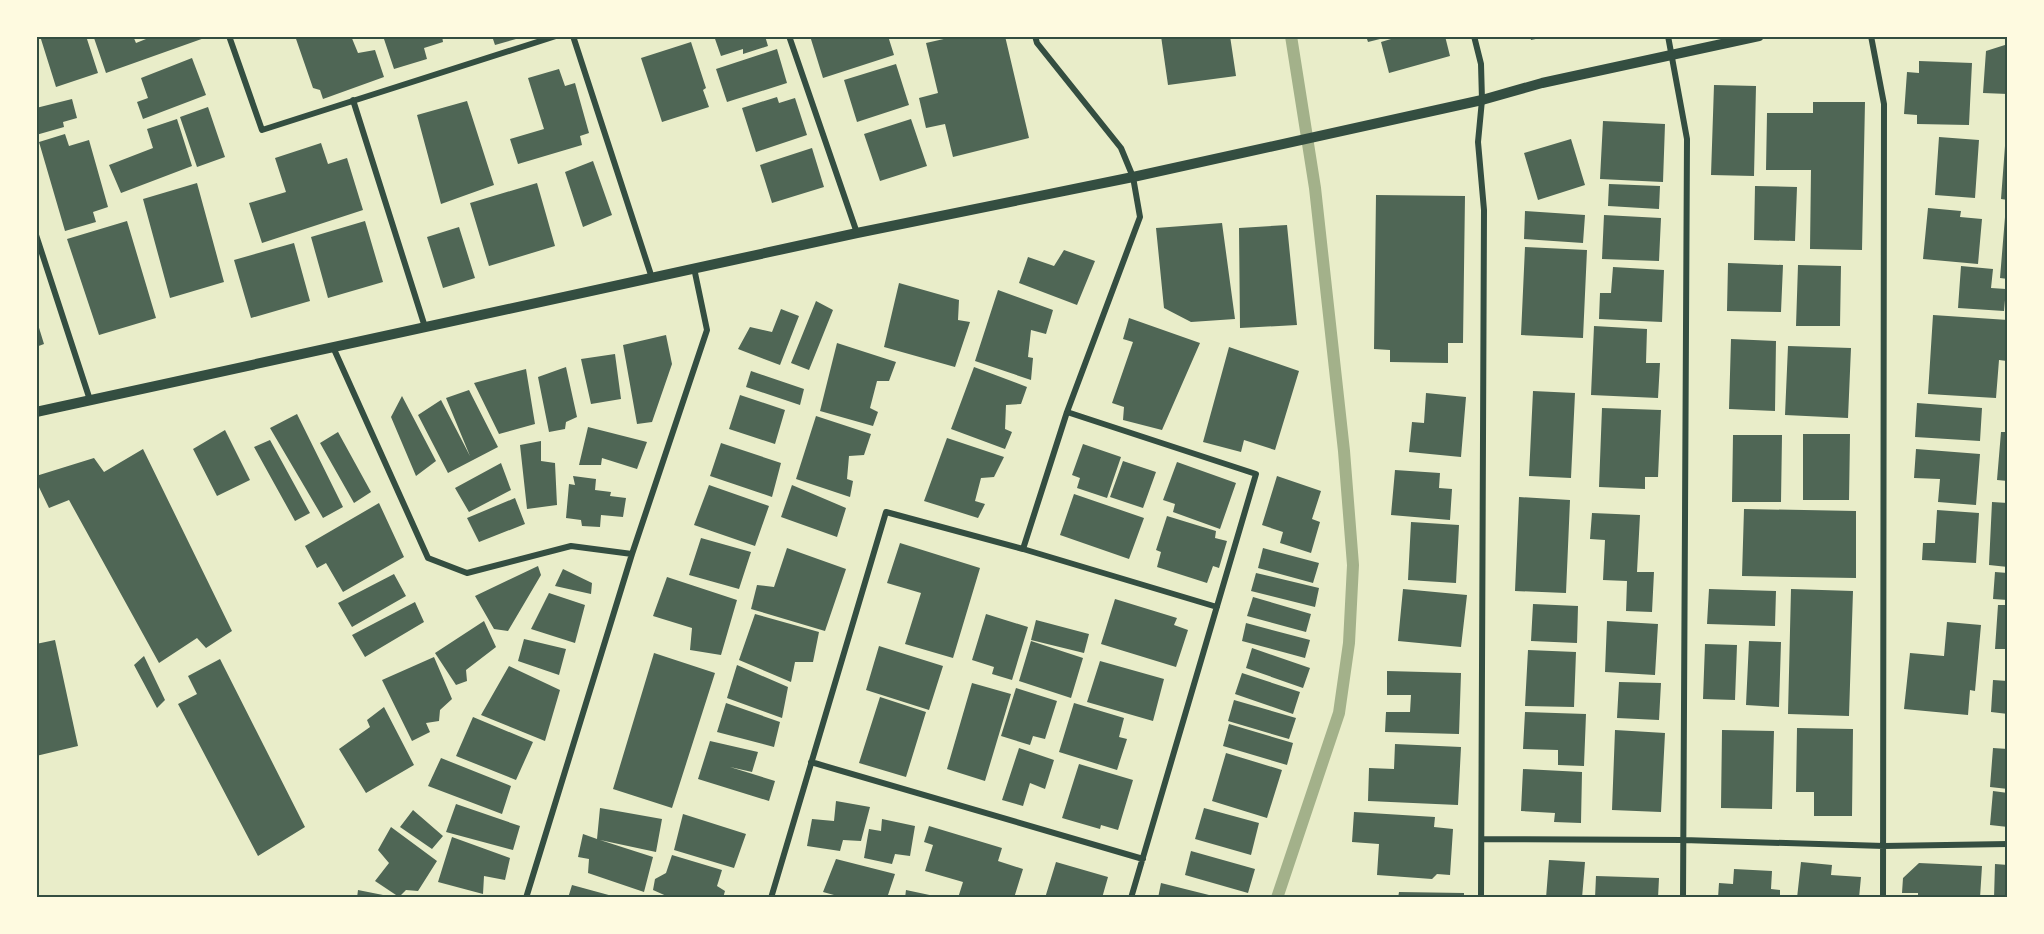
<svg xmlns="http://www.w3.org/2000/svg" width="2044" height="934" viewBox="0 0 2044 934" font-family="'Roboto Serif',serif">
	<style>
		.lines { fill: none; stroke-linecap: round; stroke-linejoin: round }
		.stream { stroke: #a3b18a; stroke-width: 12 }
		.building { fill: #4f6655 }
		.minor { stroke: #344e41; stroke-width: 6 }
		.tertiary { stroke: #344e41; stroke-width: 10 }
		.neatline { fill: none; stroke: #344e41; stroke-width: 2 }
	</style>
	<rect width="100%" height="100%" fill="#e9edc9"/>
	<g class="lines">
		<!-- stream -->
		<path class="stream" d="M1277,898l62,-185 10,-70 4,-78 -9,-114 -29,-263 -24,-152"/>
	</g>
	<!-- building -->
	<path class="building" d="M40,36h46l12,37 -42,14z
		M99,36h34l3,7 10,-4 -1,-3h65l-104,37 -12,-35z
		M295,36h56l7,17 17,-3 9,27 -61,22 -3,-9 -7,-2z
		M383,36h59l1,6 -19,6 3,11 -33,10z
		M492,36h31v1l-28,8z
		M714,36h51l3,10 -25,8v-5l-22,7z
		M810,36h78l6,19 -71,23z
		M957,36h48l24,102 -76,19 -8,-33 -19,4 -7,-30 19,-5 -12,-50z
		M1161,36h69l6,40 -68,9z
		M1366,36h22v1l-20,5z
		M1401,36h44l5,20 -61,17 -8,-31z
		M1530,36h15v1l-14,3z
		M691,42l15,46 -3,2 6,17 -47,15 -21,-64z
		M2008,44v50l-25,-1 3,-42z
		M777,49l10,34 -60,19 -11,-33z
		M192,58l14,37 -63,24 -6,-17 11,-4 -7,-20z
		M1919,61l53,2 -3,62 -52,-1v-9l-13,-1 3,-42 12,1z
		M896,64l13,41 -52,17 -13,-42z
		M559,69l6,17 10,-3 14,50 -9,3 2,9 -64,19 -8,-25 34,-10 -16,-51z
		M1714,85l42,1 -2,90 -43,-1z
		M777,97l2,6 16,-5 12,37 -51,17 -14,-44z
		M72,99l5,19 -14,4 1,5 -28,8v-27z
		M467,101l27,84 -53,19 -24,-89z
		M1813,102h52l-3,148 -52,-1 1,-79h-45l1,-57h46z
		M208,107l17,50 -28,10 -17,-50z
		M177,119l15,47 -71,27 -12,-28 44,-17 -6,-19z
		M911,119l16,47 -47,15 -16,-47z
		M1603,121l62,3 -2,58 -63,-3z
		M65,134l4,12 20,-6 19,67 -15,5 3,10 -31,9 -26,-89z
		M1939,137l40,3 -4,58 -40,-3z
		M1571,139l14,46 -47,15 -14,-47z
		M321,143l7,21 19,-6 16,52 -101,33 -13,-40 37,-11 -11,-34z
		M2005,146l3,1v53l-7,-1z
		M812,148l12,39 -52,16 -12,-38z
		M593,161l19,54 -29,12 -18,-55z
		M197,183l27,99 -54,16 -27,-99z
		M537,183l18,63 -66,20 -19,-63z
		M1609,184l51,2 -1,23 -51,-3z
		M1755,186l42,1 -2,54 -41,-1z
		M1376,195l89,1 -2,147h-15v20l-58,-1v-12l-16,-1z
		M2006,205h2v74l-8,-1z
		M1928,208l33,3 -1,6 22,2 -4,45 -55,-5z
		M1525,211l60,4 -2,28 -59,-4z
		M1604,215l57,3 -2,43 -57,-2z
		M127,221l29,97 -57,17 -32,-96z
		M365,221l18,61 -55,16 -17,-61z
		M1222,223l13,96 -44,3 -27,-14 -8,-80z
		M1287,225l10,100 -57,3 -1,-100z
		M459,227l16,51 -32,10 -16,-51z
		M294,243l16,58 -59,17 -17,-58z
		M1525,247l62,3 -4,88 -62,-3z
		M1064,250l31,11 -18,44 -58,-22 9,-26 26,9z
		M1728,263l55,2 -2,47 -54,-1z
		M1798,265l43,1 -1,60h-44z
		M1961,266l32,3 -2,19 15,1 -2,22 -46,-3z
		M1613,267l51,3 -2,52 -63,-3 1,-26h11z
		M899,283l60,17 -1,20 12,2 -15,45 -71,-20z
		M998,290l55,20 -7,24 -15,-4 -3,27 5,1 -2,22 -56,-19z
		M816,301l17,9 -24,60 -18,-7z
		M781,309l18,7 -19,49 -42,-16 12,-22 22,5z
		M1933,315l75,5 -1,41 -8,-1 -3,38 -68,-4z
		M36,318l8,26 -8,3z
		M1129,318l71,25 -38,87 -39,-10 1,-13 -12,-4 21,-61 -10,-3z
		M1594,326l53,3 -1,34h14l-2,35 -67,-3z
		M666,335l6,29 -20,58 -15,2 -14,-79z
		M1731,339l45,2 -1,70 -46,-2z
		M837,343l59,19 -7,19h-12l-7,27 8,4 -5,14 -53,-15z
		M1788,346l63,2 -3,70 -63,-3z
		M1229,347l70,24 -24,79 -31,-10 -3,12 -38,-10z
		M615,354l6,45 -30,5 -10,-45z
		M566,367l11,50 -11,5 -1,7 -16,3 -11,-55z
		M974,367l53,20 -6,17 -15,1 -1,24 7,3 -7,17 -54,-20z
		M526,369l9,55 -36,10 -25,-51z
		M751,371l53,18 -4,16 -54,-18z
		M469,390l29,57 -50,26 -30,-58 23,-15 29,56 -24,-58z
		M1533,391l42,2 -4,85 -42,-2z
		M1426,393l40,4 -5,60 -52,-5 3,-30 12,1z
		M740,395l45,15 -10,34 -46,-15z
		M402,396l34,65 -20,15 -25,-59z
		M1917,403l65,5 -2,33 -65,-4z
		M1602,408l59,2 -3,67h-13v12l-46,-2z
		M297,414l46,93 -20,11 -53,-90z
		M816,416l55,18 -7,21 -15,1 -2,23 6,2 -3,16 -54,-18z
		M588,427l59,15 -10,27 -35,-11 -1,7h-22z
		M225,430l25,50 -33,16 -24,-47z
		M338,432l33,60 -17,11 -34,-60z
		M2001,432h7v49l-11,-1z
		M1803,434h47l-1,66h-46z
		M1733,435h49l-1,67h-49z
		M947,438l57,19 -10,20 -13,1 -6,23 10,3 -7,14 -54,-17z
		M270,440l40,73 -15,8 -41,-74z
		M541,441v20l14,2 2,42 -30,4 -7,-64z
		M721,443l60,20 -9,34 -62,-21z
		M1083,444l38,13 -14,41 -30,-10 3,-10 -8,-3z
		M143,449l89,182 -26,17 -9,-10 -38,25 -90,-163 -20,8 -13,-27v-5l58,-18 10,14z
		M1916,449l64,5 -4,51 -38,-3 2,-23 -26,-1z
		M1123,461l33,11 -13,36 -33,-11z
		M1177,462l59,21 -16,46 -47,-17 2,-8 -12,-4z
		M501,463l10,27 -42,22 -14,-24z
		M1395,470l45,3 -1,15 13,1 -2,31 -59,-5z
		M573,476l23,3 -1,11 16,2 -1,4 16,2 -3,19 -22,-2 -1,12 -18,-1 -1,-6 -15,-2 3,-34 6,1z
		M1277,476l44,15 -9,28 8,3 -9,31 -31,-10 3,-11 -21,-7z
		M709,485l60,21 -14,40 -61,-21z
		M792,485l54,23 -9,29 -56,-20z
		M1074,494l70,24 -15,41 -69,-24z
		M1519,497l51,3 -4,93 -51,-2z
		M515,498l10,26 -46,18 -12,-24z
		M1992,502l16,1v64l-19,-2z
		M379,503l25,54 -61,35 -17,-29 -9,5 -12,-22z
		M1744,509l112,2v67l-114,-2z
		M1937,510l42,3 -3,50 -54,-3 1,-17h12z
		M1592,513l48,2 -3,57h17l-2,40 -26,-1 1,-30 -24,-1 2,-40 -15,-1z
		M1167,516l49,15 -1,7 12,3 -8,27 -6,-2 -6,17 -50,-16 4,-15 -5,-2z
		M1411,522l48,3 -3,58 -48,-3z
		M701,538l50,14 -12,37 -50,-14z
		M900,543l80,25 -27,90 -48,-14 16,-51 -34,-10z
		M787,548l59,21 -21,62 -74,-22 6,-24 17,2z
		M1263,548l56,15 -6,20 -55,-15z
		M538,566l3,9 -33,56 -14,-2 -19,-33z
		M563,569l29,14 -1,11 -36,-8z
		M1995,572l13,1v27l-15,-1z
		M1256,573l63,15 -4,19 -64,-16z
		M394,574l12,22 -54,31 -14,-24z
		M667,577l70,23 -16,55 -31,-5 2,-22 -39,-12z
		M1403,589l64,6 -6,52 -63,-6z
		M1709,589l67,2 -1,35 -68,-2z
		M1791,589l62,2 -4,125 -61,-2z
		M549,593l36,12 -10,38 -44,-14z
		M1253,597l58,17 -5,18 -59,-16z
		M1115,599l62,19 -3,7 14,5 -12,37 -75,-23z
		M415,602l9,20 -59,35 -13,-22z
		M1533,604l45,2 -1,37 -46,-2z
		M1998,605h10v44h-13z
		M755,614l64,18 -6,30h-18l-4,20 -52,-22z
		M986,614l42,13 -16,53 -20,-6 2,-7 -22,-7z
		M1036,620l53,14 -5,19 -53,-13z
		M484,621l12,26 -30,23 1,11 -11,4 -21,-32z
		M1607,621l51,3 -3,51 -50,-3z
		M1947,622l34,3 -6,66 -5,-1 -2,25 -64,-6 6,-56 34,3z
		M1246,623l64,17 -5,18 -63,-17z
		M524,639l42,10 -7,26 -41,-14z
		M55,640l23,106 -42,10v-112z
		M1031,641l52,17 -12,40 -52,-17z
		M1749,641l32,1 -2,65 -33,-2z
		M1705,644l32,1 -2,55 -32,-1z
		M879,646l64,20 -14,44 -63,-20z
		M1252,648l58,20 -7,20 -57,-20z
		M1528,650l48,2 -2,55 -49,-1z
		M654,653l61,20 -43,135 -59,-19z
		M144,656l21,44 -8,8 -23,-43z
		M434,657l18,42 -12,11 -1,11 -13,2 4,9 -18,9 -30,-61z
		M220,659l85,168 -47,29 -80,-152 19,-10 -9,-18z
		M1100,661l64,18 -11,42 -66,-19z
		M737,665l51,22 -6,31 -55,-20z
		M509,666l51,24 -15,51 -64,-26z
		M1387,671l74,2 -2,61 -74,-2 1,-20h24l1,-17h-24z
		M1242,673l58,19 -7,22 -58,-20z
		M1993,680l15,1v33l-17,-2z
		M1619,682l42,1 -2,37 -42,-2z
		M972,683l39,11 -26,87 -38,-12z
		M1016,688l41,13 -12,38 -12,-3 -3,9 -29,-9z
		M880,697l46,15 -20,65 -47,-14z
		M1234,700l62,18 -7,21 -61,-18z
		M726,703l54,19 -6,25 -57,-15z
		M1074,703l50,15 -5,19 8,2 -10,31 -58,-18z
		M384,707l30,58 -48,28 -27,-44 31,-22 -3,-7z
		M1525,712l61,2 -2,52 -26,-1v-15l-35,-1z
		M473,717l60,25 -17,38 -60,-24z
		M1229,724l64,19 -6,22 -64,-19z
		M1797,728l56,1 -1,87h-38v-24h-18z
		M1615,730l50,3 -4,79 -49,-2z
		M1722,730l52,1 -2,78 -51,-1z
		M710,741l48,11 -6,20 -22,-5 45,14 -6,20 -71,-22z
		M1395,744l66,3 -3,58 -90,-4 1,-33 25,1z
		M1019,748l35,12 -9,29 -15,-6 -7,23 -21,-6z
		M1993,748l15,1v40l-18,-2z
		M1226,753l56,17 -15,48 -55,-17z
		M441,758l70,28 -9,28 -74,-28z
		M1079,764l54,16 -15,50 -17,-5 -1,4 -38,-11z
		M1523,769l59,3 -1,51 -27,-1 1,-9 -34,-2z
		M1993,791l15,2v34l-18,-2z
		M836,801l34,6 -9,34 -18,-1 -3,11 -33,-5 5,-27 22,2z
		M456,804l64,22 -7,24 -67,-18z
		M600,808l62,11 -6,33 -56,-12 53,17 -9,35 -56,-19 1,-14 -11,-2 5,-23 14,5z
		M1204,808l55,15 -8,32 -56,-16z
		M413,810l30,26 -11,13 -32,-22z
		M1354,812l81,5 -1,10 19,2 -3,46 -13,-1 -5,5 -55,-4 2,-31 -27,-2z
		M683,814l63,20 -12,34 -60,-18z
		M882,819l33,7 -5,30 -15,-2 -3,10 -28,-6 5,-29 12,2z
		M929,826l73,22 -4,13 25,8 -9,29h-56l5,-16 -38,-11 8,-26 -9,-3z
		M391,827l46,34 -19,30 -12,-1 -7,7 -24,-16 14,-18 -11,-13z
		M452,837l58,21 -5,22 -21,-4 -1,18 -45,-12z
		M1191,851l64,18 -7,24 -63,-18z
		M672,855l50,15 -5,16 8,5 -2,7h-52l-18,-8 2,-11 11,-6z
		M836,859l59,15 -8,24h-42l-22,-6z
		M1549,860l36,2 -3,36h-36z
		M1056,862l52,15 -6,21h-57z
		M1801,862l31,3 -1,10 30,2 -2,21h-62z
		M1919,863l63,3 -2,32h-62v-5h-16l1,-15z
		M1995,864l13,1v33h-14z
		M1734,869l38,2 -1,18 9,1v8h-62l1,-15 14,1z
		M1596,876l63,2 -1,20h-63z
		M1161,883l56,14v1h-59z
		M572,885l44,12v1h-48z
		M358,890l25,5v3h-26z
		M906,890l33,7v1h-34z
		M1399,892l65,1v5h-66z"/>
	<g class="lines">
		<!-- minor -->
		<path class="minor" d="M229,36l33,94 294,-94
			M573,36l79,242
			M789,36l68,197
			M1474,36l7,28 1,36 -4,42 6,68 -3,688
			M1668,36l19,103 -4,759
			M1871,36l13,68 -1,794
			M353,100l72,227
			M36,235l54,165
			M333,347l95,211 39,15 104,-27 61,8
			M1067,412l189,62 -125,424
			M1023,549l44,-137 73,-195 -7,-40 -12,-29 -84,-105 -2,-7
			M811,762l332,97
			M1482,839l201,1 201,6 124,-2
			M526,898l106,-344 75,-224 -13,-62
			M771,898l115,-386 137,37 194,58"/>
		<!-- tertiary -->
		<path class="tertiary" d="M36,412l821,-179 276,-56 349,-77 60,-17 217,-47"/>
	</g>
	<!-- border -->
	<rect width="2044" height="934" fill="none" stroke="#fefae0" stroke-width="75"/>
	<rect x="38" y="38" width="1968" height="858" class="neatline"/>
</svg>
